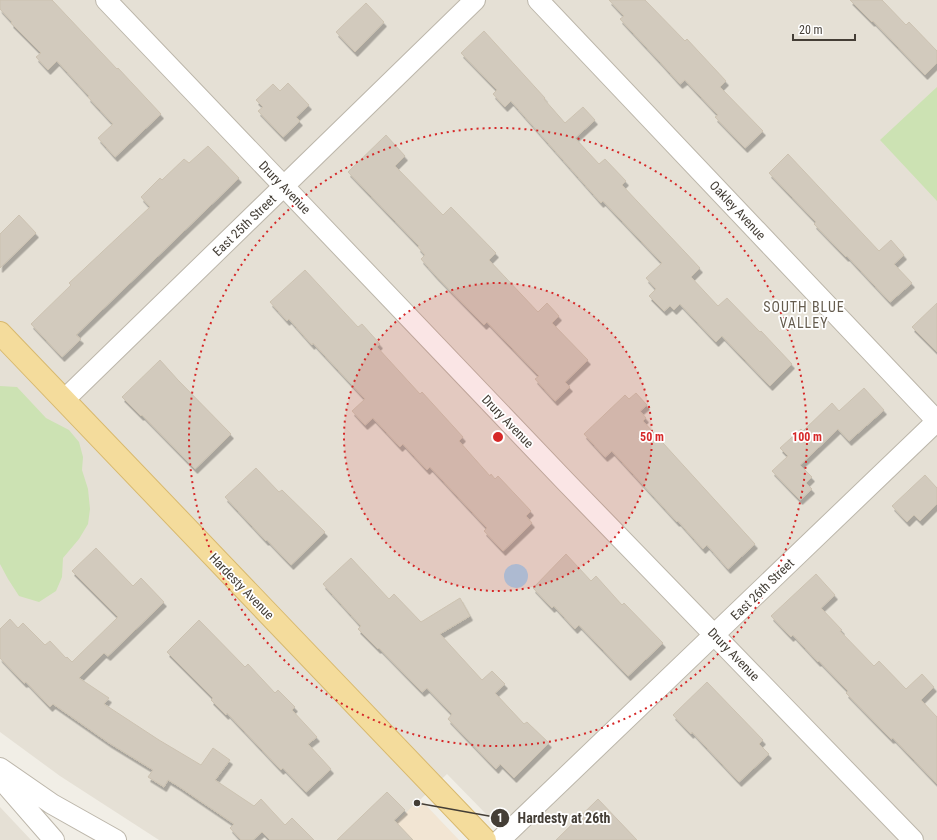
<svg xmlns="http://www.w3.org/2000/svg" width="937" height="840" viewBox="0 0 937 840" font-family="'Roboto Condensed',sans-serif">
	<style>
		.residential { fill: #e5e0d5 }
		.commercial { fill: #f2e5d3 }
		.green { fill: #cce2b3 }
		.water { fill: #a8cee9 }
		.building { fill: #d2cabd; stroke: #ccc2b1; filter: url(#shadow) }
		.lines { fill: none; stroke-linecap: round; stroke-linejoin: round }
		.minor-casing { stroke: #bcb6aa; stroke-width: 22 }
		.major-casing { stroke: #d8b96e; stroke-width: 24 }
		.minor { stroke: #fff; stroke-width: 20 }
		.major { stroke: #f4dc9c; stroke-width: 22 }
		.ring { fill: none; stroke: #d62828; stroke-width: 2; stroke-dasharray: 2 4 }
		.labels { text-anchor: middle; stroke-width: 3.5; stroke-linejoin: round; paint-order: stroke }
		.street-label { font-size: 13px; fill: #443e36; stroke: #fff }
		.neighbourhood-label { font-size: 14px; letter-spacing: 1px; fill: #655c4e; stroke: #fff }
		.centre { fill: #d62828; stroke: #fff; stroke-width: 2 }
		.ring-label { font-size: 12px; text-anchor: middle; font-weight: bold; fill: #d62828; stroke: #fff; stroke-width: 3.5; stroke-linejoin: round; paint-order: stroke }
		.leader { fill: none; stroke: #443e36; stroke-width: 1.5 }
		.callout-dot { fill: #443e36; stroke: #fff; stroke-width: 1.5 }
		.mark-label { font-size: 12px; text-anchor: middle; font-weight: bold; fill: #fff }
		.callout-label { font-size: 14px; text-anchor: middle; font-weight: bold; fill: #443e36; stroke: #fff; stroke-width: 3.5; stroke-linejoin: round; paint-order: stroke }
	</style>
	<defs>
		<filter id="shadow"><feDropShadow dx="2.5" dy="4.5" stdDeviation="0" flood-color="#0004"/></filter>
	</defs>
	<rect width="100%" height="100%" fill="#f1eee6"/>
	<!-- residential -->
	<path class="residential" d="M0,0h937v840h-428l-22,-25 -40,-41 -69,66h-219l-99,-64 -60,-44z
		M0,807l31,33h-31z"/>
	<!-- commercial -->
	<path class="commercial" d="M420,799l39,41h-81z"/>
	<!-- green -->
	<path class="green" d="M937,87v114l-57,-61z
		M0,386l17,1 29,31 23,12 10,12 4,15 -1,13 6,19 2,20 -2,15 -9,15 -16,19 -1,19 -6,14 -17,11 -20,-6 -11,-17 -8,-15z"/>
	<!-- water -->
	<path class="water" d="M504 576a12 12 0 1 1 24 0a12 12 0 1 1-24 0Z"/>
	<!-- building -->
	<path class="building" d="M0,0h52l65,69 1,-1 43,46 -46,43 -17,-19 15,-14 -25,-27 1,-1 -32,-35 -9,9 -12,-13 5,-4 -30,-30 1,-1 -12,-13z
		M609,0h36l40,41 2,-2 39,42 -6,6 43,44 -18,17 -30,-31 3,-2 -33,-35 -5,4 -19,-21 -41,-44 4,-3z
		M850,0h32l24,25 3,-3 28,29v12l-12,12 -52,-54 -1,1z
		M366,3l18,19 -29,30 -19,-20z
		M484,31l61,67 -1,1 21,24 18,-16 12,13 -20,18 24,26 6,-5 21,22 -4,4 78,83 -9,9 27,29 9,-8 33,34 1,-1 31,33 -22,22 -48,-50 -6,6 -36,-38 -6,6 -4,-4 -6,5 -15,-15 7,-7 -10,-11 16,-15 -59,-62 -2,2 -90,-102 -6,6 -12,-13 4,-4 -36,-37z
		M288,83l21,22 -13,12 4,4 -17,16 -25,-26 5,-4 -7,-7 17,-16 7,7z
		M386,135l19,21 -10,10 48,49 8,-8 45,46 -7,7 49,52 9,-9 12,13 -7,7 36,37 -23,22 5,5 -15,14 -20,-22 4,-3 -52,-54 -3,3 -47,-48 -16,-18 4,-4 -7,-8 1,-1 -71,-74z
		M208,146l31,32 -163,157 5,4 -19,18 -31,-33 40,-39 -2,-2 81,-76 -9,-10 19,-19 2,2 22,-21 5,4z
		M788,154l91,97 12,-11 13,15 -10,9 18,19 -22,19 -43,-46 -1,1 -32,-33 2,-2 -47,-49z
		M19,215l17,18 -36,35v-34z
		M305,270l53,57 4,-3 18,20 -3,3 43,47 2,-2 41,45 -4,4 31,35 1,-2 4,5 3,-3 33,35 -5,5 6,7 -29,28 -19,-20 3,-3 -57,-61 -3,3 -24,-26 -3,3 -27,-29 -8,7 -13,-14 13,-12 -52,-56 -1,2 -23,-26 -2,2 -17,-19z
		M937,303v49l-25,-25z
		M160,360l18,20 53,54 -36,35 -53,-54 -1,1 -19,-19z
		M864,388l20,22 -35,31 -11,-12 -38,36 12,12 -6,6 6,6 -12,11 -28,-29 16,-15 -8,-8 21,-19 2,2 29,-28 7,8z
		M636,393l11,12 -7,6 6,7 -3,3 112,123 -27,25 -21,-24 -4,4 -25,-28 -1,1 -65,-71 -7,6 -21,-23 41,-39 4,4z
		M256,468l23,24 3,-2 43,42 -34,33 -24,-25 -1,1 -41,-44z
		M925,475l12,13v16l-17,17 -6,-6 -7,7 -15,-16z
		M96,548l37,38 8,-8 23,24 -56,54 -4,-3 -25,25 30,20 -5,6 55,36 42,25 12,-17 17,12 -15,20 39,26 7,-7 24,26 7,-7 22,22h-44l-8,-8 -9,8h-12l-11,-12 4,-4 -56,-38 -10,-6 -4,7 -16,-10 5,-7 -44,-27 -56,-39 -3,3 -24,-25 -2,1 -24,-25v-29l10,-10 8,9 5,-5 22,22 5,-4 16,17 1,-1 5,5 46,-45 -46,-46z
		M566,554l25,27 5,-5 26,29 2,-2 39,40 -35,33 -49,-51 -4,4 -21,-23 -2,2 -19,-20z
		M351,558l38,41 5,-5 27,28 39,-24 10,18 -30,18 42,46 10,-9 13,13 -10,9 29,31 3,-2 22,21 -35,35 -14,-14 -4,5 -48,-50 4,-5 -25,-26 -5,4 -43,-44 -1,1 -20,-20 3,-3 -38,-42z
		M816,574l19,21 -14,13 21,22 -2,1 34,35 5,-5 27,28 16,-15 12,13 -13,13 16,17v67l-44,-46 -2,1 -45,-46 2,-2 -29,-30 -1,1 -25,-27 -2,2 -20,-21z
		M199,620l46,47 3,-3 27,29 3,-3 17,17 -3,3 25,27 -9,7 23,25 -25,23 -23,-24 -2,2 -54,-57 -1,2 -15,-15 2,-2 -46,-46z
		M707,682l56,58 -4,4 10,10 -30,28 -47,-50 -1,2 -18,-19z
		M387,792l18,18 -11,10 19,20h-76z
		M598,799l39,41h-81z"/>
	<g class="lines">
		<!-- minor casing -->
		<g class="minor-casing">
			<path id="minor" d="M106,0l460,482 347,358
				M538,0l399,421
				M64,400l411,-400
				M0,768l52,36 64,36
				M0,778l54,62
				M500,840l437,-419"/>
		</g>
		<!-- major casing -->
		<g class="major-casing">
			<path id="major" d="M0,333l485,507"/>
		</g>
		<!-- minor -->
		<use href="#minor" class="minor"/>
		<!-- major -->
		<use href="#major" class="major"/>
	</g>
	<!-- distance rings -->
	<circle cx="498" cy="437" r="154" fill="#d62828" fill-opacity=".12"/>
	<g class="ring">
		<circle cx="498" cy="437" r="154"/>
		<circle cx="498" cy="437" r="309"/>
	</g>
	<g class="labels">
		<!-- street labels -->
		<g class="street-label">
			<text transform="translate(285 187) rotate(46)" y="5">Drury Avenue</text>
			<text transform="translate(738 210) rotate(47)" y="5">Oakley Avenue</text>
			<text transform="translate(244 225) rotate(-44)" y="5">East 25th Street</text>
			<text transform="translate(508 421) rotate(46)" y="5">Drury Avenue</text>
			<text transform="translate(242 586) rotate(46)" y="5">Hardesty Avenue</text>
			<text transform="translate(762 589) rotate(-44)" y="5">East 26th Street</text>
			<text transform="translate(734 654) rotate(46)" y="5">Drury Avenue</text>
		</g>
		<!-- neighbourhood labels -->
		<g class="neighbourhood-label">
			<text x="804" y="312">SOUTH BLUE<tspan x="804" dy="16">VALLEY</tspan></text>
		</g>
	</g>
	<circle cx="498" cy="437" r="6" class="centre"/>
	<g class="ring-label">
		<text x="652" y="441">50 m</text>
		<text x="807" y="441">100 m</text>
	</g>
	<!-- callouts -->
	<path class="leader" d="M417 803L500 818"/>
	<g class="callout-dot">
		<circle cx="417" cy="803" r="4"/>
		<circle cx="500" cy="818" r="10"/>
	</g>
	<g class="mark-label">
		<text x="500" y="822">1</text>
	</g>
	<g class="callout-label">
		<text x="564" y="823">Hardesty at 26th</text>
	</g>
	<!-- scale -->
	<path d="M793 34v6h62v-6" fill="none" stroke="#443e36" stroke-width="2"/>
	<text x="799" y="34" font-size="12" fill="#443e36" stroke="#ffffff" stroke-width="3" paint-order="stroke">20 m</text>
</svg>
